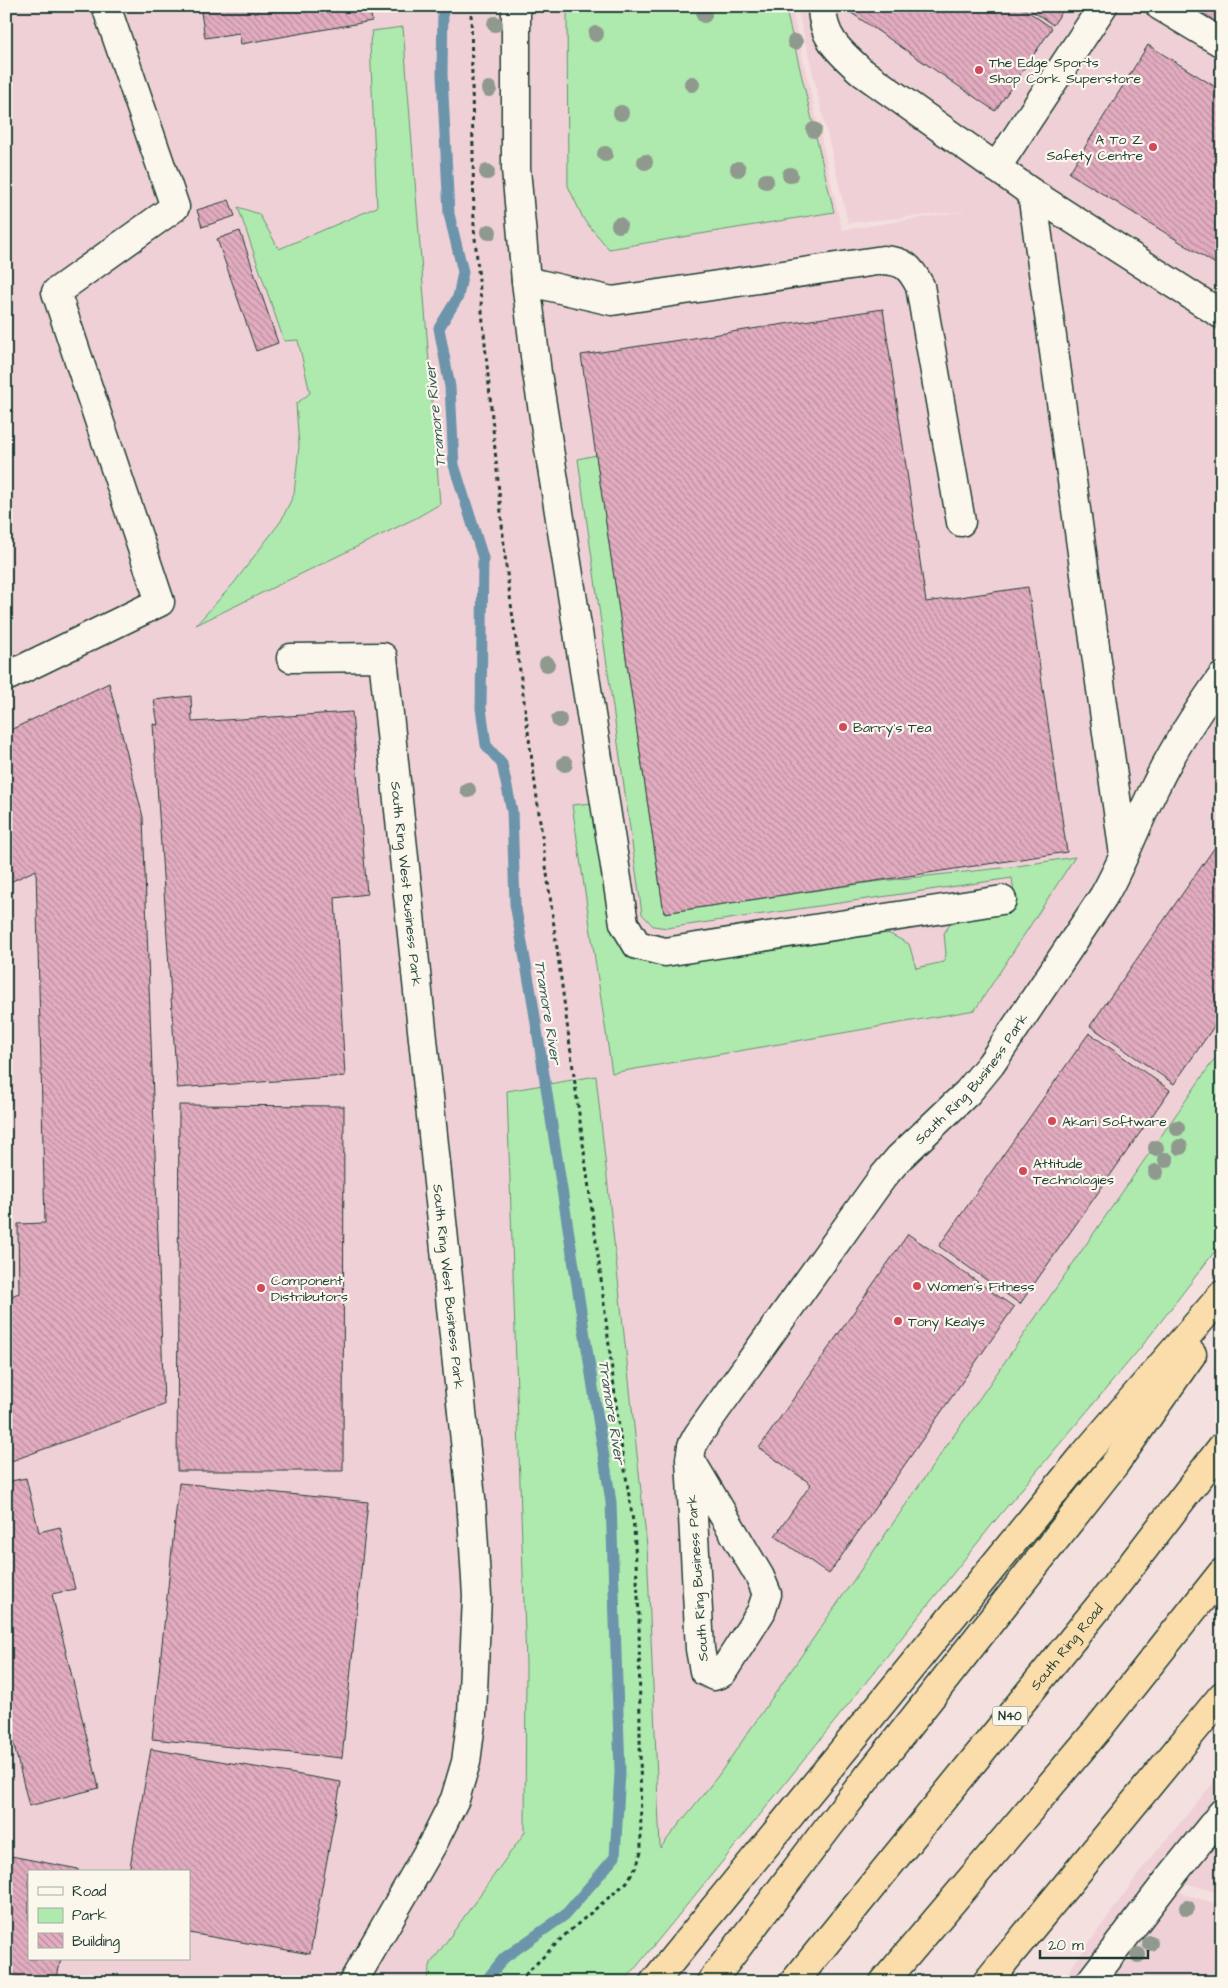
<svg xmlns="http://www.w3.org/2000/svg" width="1228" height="1988" viewBox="0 0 1228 1988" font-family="'Architects Daughter',sans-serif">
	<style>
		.built { fill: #efd0d6; fill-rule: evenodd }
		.green { fill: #aee9ae; stroke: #669371 }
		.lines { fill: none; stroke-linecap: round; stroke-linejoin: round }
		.stream { stroke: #6c95ab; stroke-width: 11 }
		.building { fill: url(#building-back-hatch); stroke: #1f3d34 }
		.minor-casing { stroke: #1f3d34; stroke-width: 31 }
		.highway-casing { stroke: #1f3d34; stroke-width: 31 }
		.path { stroke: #1f3d34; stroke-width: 3; stroke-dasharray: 4 4; stroke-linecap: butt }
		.minor { stroke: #fbf7ec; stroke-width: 28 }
		.highway { stroke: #fbddab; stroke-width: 28 }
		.tree { fill: #8f998e }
		.poi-dot { fill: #d1495b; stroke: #fbf7ec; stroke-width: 2 }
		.labels { text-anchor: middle; stroke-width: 4.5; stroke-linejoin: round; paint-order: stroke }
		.shield { fill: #fbf7ec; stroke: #61756b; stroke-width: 1 }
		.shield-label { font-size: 12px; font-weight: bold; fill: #1f3d34 }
		.poi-label { font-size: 14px; fill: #1f3d34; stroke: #fbf7ec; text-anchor: start }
		.street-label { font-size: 14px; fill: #1f3d34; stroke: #fbf7ec }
		.water-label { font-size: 15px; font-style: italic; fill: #395a5c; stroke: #fbf7ec }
	</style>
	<defs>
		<pattern id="building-back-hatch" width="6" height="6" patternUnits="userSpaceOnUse" patternTransform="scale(1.25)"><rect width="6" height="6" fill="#e3acc0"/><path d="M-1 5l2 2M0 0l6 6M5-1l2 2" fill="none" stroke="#b78d9d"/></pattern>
	</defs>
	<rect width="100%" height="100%" fill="#f4e0df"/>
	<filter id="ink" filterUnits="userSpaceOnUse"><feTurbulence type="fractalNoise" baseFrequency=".02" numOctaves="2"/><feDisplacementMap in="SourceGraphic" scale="10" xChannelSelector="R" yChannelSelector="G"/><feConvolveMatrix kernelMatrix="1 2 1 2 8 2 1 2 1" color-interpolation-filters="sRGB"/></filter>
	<g filter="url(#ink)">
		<!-- built -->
		<path class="built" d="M6,6h785l51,224 125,-19 -119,12 -51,-217h425v1136l-606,840h-610zM29,1872h160v87h-160z
			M1222,1772v122l-77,-23 41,24 36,10v77h-161l81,-113z"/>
		<!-- green -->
		<path class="green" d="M567,6h218l49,206 -225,37 -25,-29 -16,-34z
			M403,27l37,477 -24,14 -220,107 38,-42 47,-62 13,-27 5,-48 -3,-42 14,-11 -12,-53 -14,1 -46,-134 21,7 20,35 98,-42 -7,-165 2,-11z
			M596,455l68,458 208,-31 139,-15 64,-10 -100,153 -363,63 -40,-268 21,-2 16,118 27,32 248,-22 25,13 7,24 28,-6 2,-8 -2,-21 10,-14 38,-9 23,-9 -3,-23 -345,50 -14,-2 -11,-12 -64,-455z
			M1222,1048v194l-80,104 -143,170 -268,335 -107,131h-198l5,-19 94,-131 1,-168 -19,-573 89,-15 51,470 13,302 58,-72z"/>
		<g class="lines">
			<!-- stream -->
			<path class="stream" d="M443,6l-1,68 7,140 14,58 -5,25 -19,31 11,59 4,78 29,93 -2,150 5,37 16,19 10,47 3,93 17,94 79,504 9,270 -5,85 -50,58 -61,43 -19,24"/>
		</g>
		<!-- building -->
		<path class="building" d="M200,6h170l2,15 -131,23 -2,-11 -34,5z
			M854,6h166l32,22 -57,83 -145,-99z
			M1025,6h41l-13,19z
			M1192,6h30v21z
			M1148,45l74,46v177l-153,-95z
			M229,200l6,16 -33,11 -5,-17z
			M240,231l38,112 -22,8 -39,-112z
			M883,309l43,293 102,-15 39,265 -403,61 -83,-558z
			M109,683l34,134 21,588 -158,58v-165l13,-5 -1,-69 27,-1 -9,-353 -30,14v-152z
			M191,696l1,26 160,-10 15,182 -32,4 10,178 -168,12 -24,-364 5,1 -4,-25z
			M1222,837v178l-48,69 -84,-58z
			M1089,1033l81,57 -150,214 -81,-58z
			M179,1105l165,1 -1,365h-166z
			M908,1234l106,73 -185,267 -54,-38 36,-52 -52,-36z
			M26,1478l13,54 21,-5 15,62 -23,5 47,194 -70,18 -23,-93v-231z
			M179,1483l189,19 -26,256 -190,-19z
			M151,1749l190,33 -31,172 -121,-21v-61h-60z
			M6,1855l72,14v3h-49v87h32l-5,23h-50z"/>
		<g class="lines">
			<!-- minor casing -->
			<g class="minor-casing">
				<g id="minor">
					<path d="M516,6v163l10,112 11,92 87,550 13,22 28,7 337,-52"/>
					<path d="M822,6c0,32 18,46 40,66l170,121 190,122"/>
					<path d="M1160,6l62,37"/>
					<path d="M996,168l107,-162"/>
					<path d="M1032,193l92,662"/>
					<path d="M526,281l86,20 271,-41c21,1 27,7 37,26l41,236"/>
					<path id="s1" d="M291,658l92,-1 88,841 6,98 -5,119 -6,47 -11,37 -23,46 -79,137"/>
					<path d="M6,677l154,-75 -104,-310 119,-85 -69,-201"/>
					<path id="s2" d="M690,1459l70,118 7,17 -6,18 -39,61 -8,3 -10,-5 -4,-22 -10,-190 2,-13 6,-11 184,-257 17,-20 69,-66 23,-28 112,-167c21,-36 34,-75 53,-112 18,-38 41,-73 66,-108"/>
					<path d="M1090,1982l79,-103 53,-66"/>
				</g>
			</g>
			<!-- highway casing -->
			<g class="highway-casing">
				<g id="highway">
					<path d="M654,1982l431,-528 137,-159"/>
					<path d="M711,1982l118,-156 285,-361 78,-111"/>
					<path id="s3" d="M794,1982l316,-389 112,-146"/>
					<path d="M884,1982l214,-253 124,-156"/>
					<path d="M987,1982l235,-286"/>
				</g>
			</g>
			<!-- path -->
			<path class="path" d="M471,6l3,221 32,339 94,705 21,173 13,84 5,86 2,238 -4,13 -10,17 -61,52 -48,48"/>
			<!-- minor -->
			<use href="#minor" class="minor"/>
			<!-- highway -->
			<use href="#highway" class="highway"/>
		</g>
		<!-- trees -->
		<g class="tree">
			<circle cx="704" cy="15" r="8"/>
			<circle cx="495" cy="24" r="8"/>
			<circle cx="596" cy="34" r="8"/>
			<circle cx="795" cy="42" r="8"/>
			<circle cx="692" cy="84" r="8"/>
			<circle cx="489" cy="89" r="8"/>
			<circle cx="621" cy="113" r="8"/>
			<circle cx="814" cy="130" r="8"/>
			<circle cx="605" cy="154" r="8"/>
			<circle cx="645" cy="162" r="8"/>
			<circle cx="738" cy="169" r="8"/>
			<circle cx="487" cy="172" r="8"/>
			<circle cx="790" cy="175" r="8"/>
			<circle cx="766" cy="181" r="8"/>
			<circle cx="619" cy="225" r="8"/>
			<circle cx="489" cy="232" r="8"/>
			<circle cx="547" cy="664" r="8"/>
			<circle cx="559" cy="720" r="8"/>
			<circle cx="565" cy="764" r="8"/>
			<circle cx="468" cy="790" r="8"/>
			<circle cx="1177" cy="1128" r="8"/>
			<circle cx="1180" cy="1147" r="8"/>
			<circle cx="1156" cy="1148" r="8"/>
			<circle cx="1166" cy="1160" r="8"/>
			<circle cx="1156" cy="1172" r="8"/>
			<circle cx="1187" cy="1908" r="8"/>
			<circle cx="1150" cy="1943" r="8"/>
			<circle cx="1138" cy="1955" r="8"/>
		</g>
	</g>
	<!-- markers -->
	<g class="poi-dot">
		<circle cx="979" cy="70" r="5"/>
		<circle cx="1153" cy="147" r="5"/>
		<circle cx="843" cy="727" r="5"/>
		<circle cx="1052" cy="1121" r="5"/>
		<circle cx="1023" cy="1171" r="5"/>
		<circle cx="917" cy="1286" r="5"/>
		<circle cx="261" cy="1288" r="5"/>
		<circle cx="898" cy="1321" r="5"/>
	</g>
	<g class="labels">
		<!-- shield labels -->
		<rect class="shield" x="992.5" y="1706.5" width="35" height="19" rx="4"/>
		<g class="shield-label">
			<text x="1010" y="1720">N40</text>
		</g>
		<!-- poi labels -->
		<g class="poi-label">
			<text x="989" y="67">The Edge Sports<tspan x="989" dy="16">Shop Cork Superstore</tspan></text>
			<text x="1143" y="144" text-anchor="end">A To Z<tspan x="1143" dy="16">Safety Centre</tspan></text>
			<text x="853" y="732">Barry's Tea</text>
			<text x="1062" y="1126">Akari Software</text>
			<text x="1033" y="1168">Attitude<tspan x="1033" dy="16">Technologies</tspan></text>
			<text x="271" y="1285">Component<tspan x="271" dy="16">Distributors</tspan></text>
			<text x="927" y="1291">Women's Fitness</text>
			<text x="908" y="1326">Tony Kealys</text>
		</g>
		<!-- street labels -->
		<g class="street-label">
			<text dy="5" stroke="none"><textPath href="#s1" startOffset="320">South Ring West Business Park</textPath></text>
			<text dy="5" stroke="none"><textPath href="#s2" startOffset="955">South Ring Business Park</textPath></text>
			<text dy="5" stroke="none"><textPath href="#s1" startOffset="725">South Ring West Business Park</textPath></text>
			<text transform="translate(697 1578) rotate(-94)" y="5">South Ring Business Park</text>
			<text dy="5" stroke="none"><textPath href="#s3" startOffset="432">South Ring Road</textPath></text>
		</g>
		<!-- water labels -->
		<g class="water-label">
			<text transform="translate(435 415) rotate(-96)" y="5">Tramore River</text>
			<text transform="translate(548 1012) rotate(81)" y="5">Tramore River</text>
			<text transform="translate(612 1412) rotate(81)" y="5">Tramore River</text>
		</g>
	</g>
	<!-- margin -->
	<rect width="1228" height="1988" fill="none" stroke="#fbf7ec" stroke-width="25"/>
	<rect x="12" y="12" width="1203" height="1963" fill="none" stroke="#1f3d34" stroke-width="2" filter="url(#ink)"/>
	<!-- legend -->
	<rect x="28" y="1870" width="162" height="90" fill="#fbf7ec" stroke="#a3ada2"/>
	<rect x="38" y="1887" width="25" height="8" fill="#fbf7ec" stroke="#a3ada2"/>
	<text x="72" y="1896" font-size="15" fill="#1f3d34">Road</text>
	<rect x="38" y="1908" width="25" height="15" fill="#aee9ae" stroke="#a3ada2"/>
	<text x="72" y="1920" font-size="15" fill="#1f3d34">Park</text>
	<rect x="38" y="1933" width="25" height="15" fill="url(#building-back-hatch)" stroke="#a3ada2"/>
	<text x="72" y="1946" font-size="15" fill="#1f3d34">Building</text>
	<!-- scale -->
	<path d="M1040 1950v8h108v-8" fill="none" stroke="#1f3d34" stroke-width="2.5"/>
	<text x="1048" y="1950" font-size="15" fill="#1f3d34" stroke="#fbf7ec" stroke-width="4" paint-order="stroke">20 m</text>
</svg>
